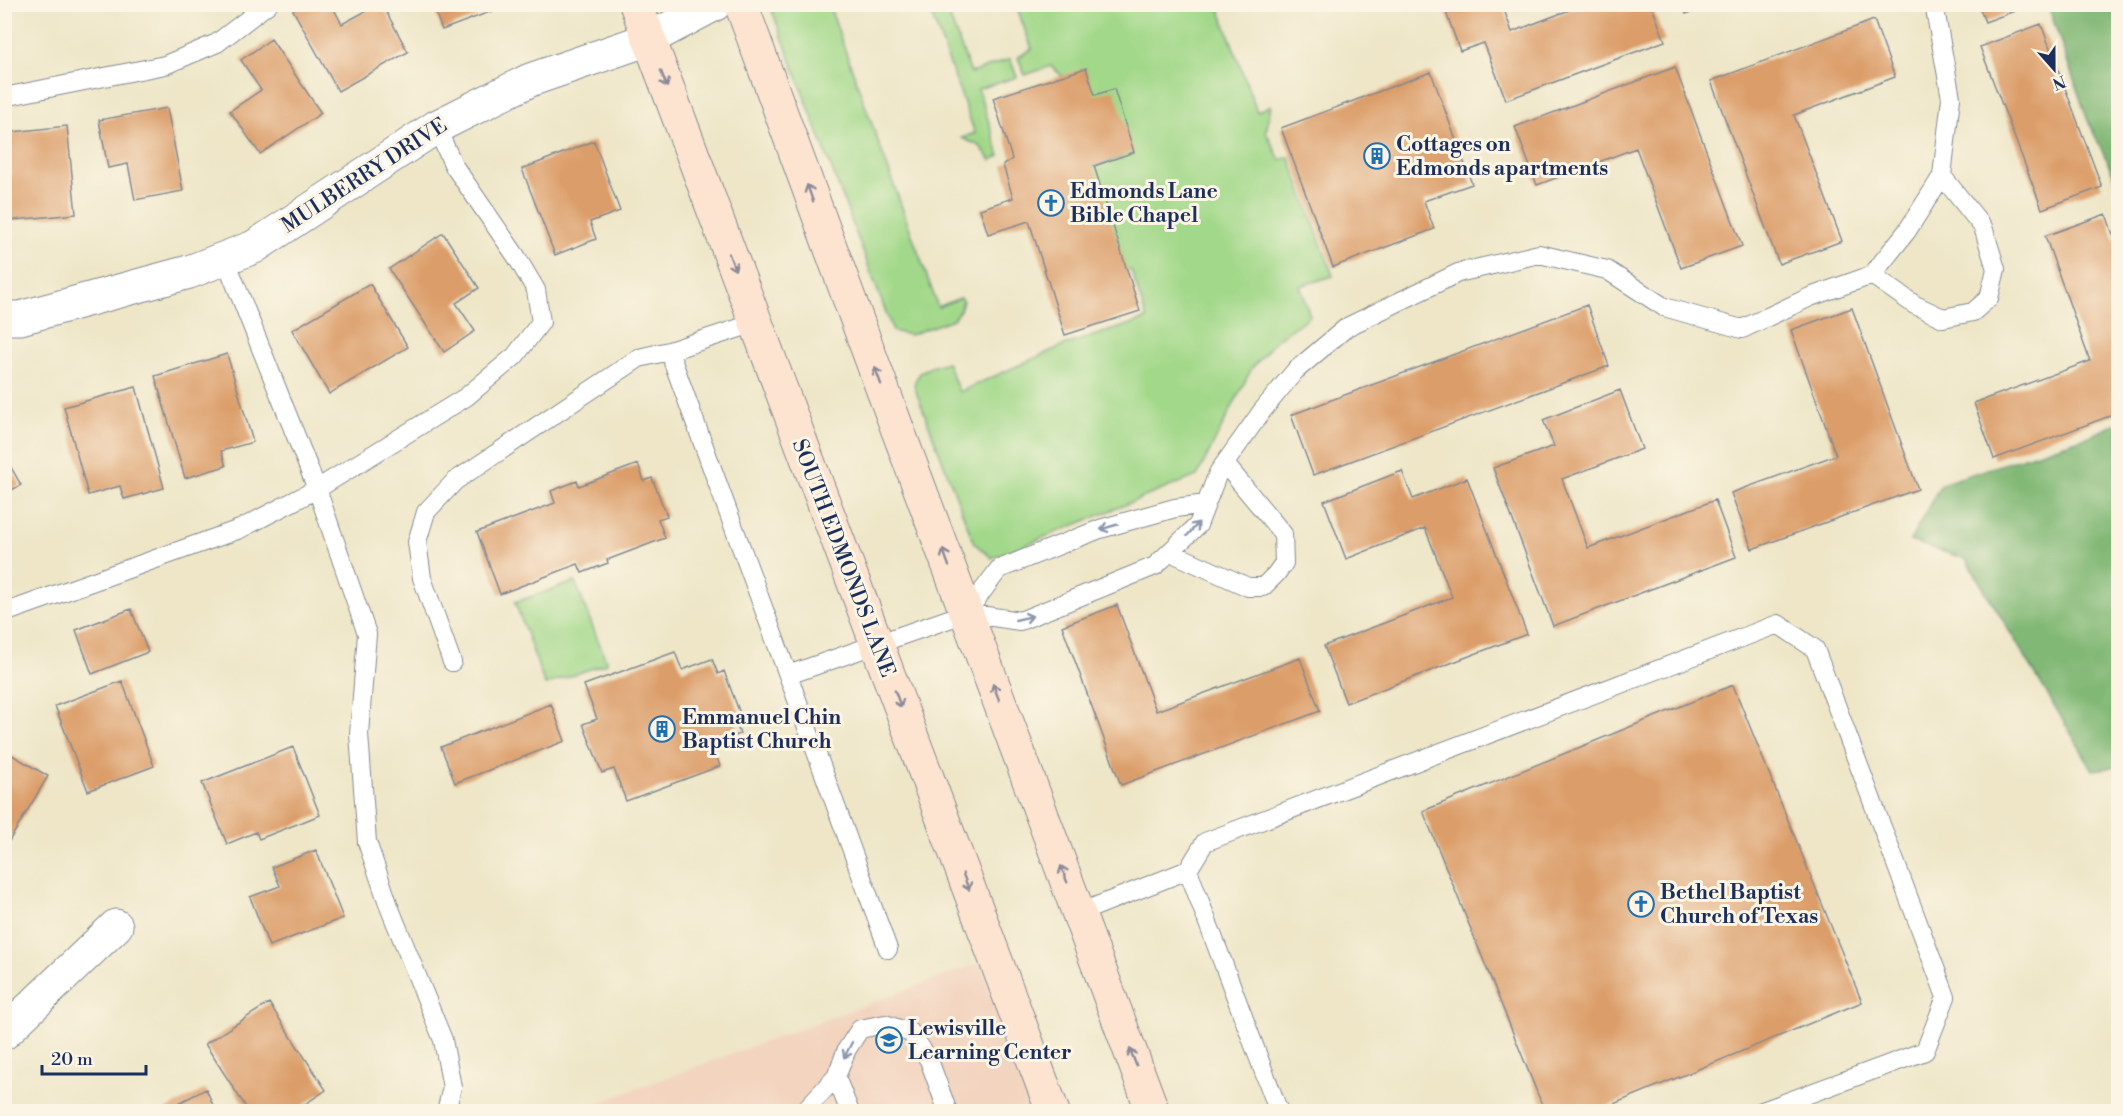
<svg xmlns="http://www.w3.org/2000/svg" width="2123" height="1116" viewBox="0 0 2123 1116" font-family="'Libre Bodoni',serif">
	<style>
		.built { fill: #f3d4bf }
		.green { fill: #a2d889; stroke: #5e8474; stroke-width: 1.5 }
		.forest { fill: #81b875; stroke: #4e746a; stroke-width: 1.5 }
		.building { fill: #db9d69 }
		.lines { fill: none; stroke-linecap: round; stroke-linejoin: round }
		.service-casing { stroke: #848a92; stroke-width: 20 }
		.minor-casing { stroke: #848a92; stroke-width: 35 }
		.secondary-casing { stroke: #848a92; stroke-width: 35 }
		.service { stroke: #fff; stroke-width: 18 }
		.minor { stroke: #fff; stroke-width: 33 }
		.secondary { stroke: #fde4d1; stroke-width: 33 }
		.oneway { stroke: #8c8a98 }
		.oneway2 { stroke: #8d97ae }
		.labels { text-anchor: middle; stroke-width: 6; stroke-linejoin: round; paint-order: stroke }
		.poi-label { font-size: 21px; font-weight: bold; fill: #1b2f5e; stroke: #fcf5e5; text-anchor: start }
		.street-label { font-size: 21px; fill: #1b2f5e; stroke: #fcf5e5 }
	</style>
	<rect width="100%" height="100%" fill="#fcf5e5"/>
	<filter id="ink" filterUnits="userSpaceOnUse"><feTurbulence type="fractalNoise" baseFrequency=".0167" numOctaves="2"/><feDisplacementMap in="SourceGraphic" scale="12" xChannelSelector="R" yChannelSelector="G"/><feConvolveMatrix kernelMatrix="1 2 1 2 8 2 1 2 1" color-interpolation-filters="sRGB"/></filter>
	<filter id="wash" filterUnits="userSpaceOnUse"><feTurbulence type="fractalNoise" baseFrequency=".008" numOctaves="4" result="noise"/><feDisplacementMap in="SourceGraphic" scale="24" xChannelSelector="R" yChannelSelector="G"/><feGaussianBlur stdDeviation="1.35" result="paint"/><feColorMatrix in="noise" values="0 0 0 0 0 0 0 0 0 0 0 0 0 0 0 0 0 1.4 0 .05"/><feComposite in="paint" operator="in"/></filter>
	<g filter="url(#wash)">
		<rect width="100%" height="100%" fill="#eee6c7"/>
		<!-- built -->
		<path class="built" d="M980,963l54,148 -461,1z"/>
		<!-- green -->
		<path class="green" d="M770,5h77l-16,6 107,296 22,-9 3,3 -3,9 -7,9 -43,16 -17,-4z
			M928,5h17l26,68 39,-14 7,18 -39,12 22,67 -9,4 -11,-14 -18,-8 13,-5z
			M1016,5h202l39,107 14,-7 -5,27 14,28 9,-3 44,119 -33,10 10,30 -33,23 -25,29 -55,108 -205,82 -18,-15 -60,-157c3,-18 18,-19 33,-24l12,30 103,-46 85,-27 -16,-49 -6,1 -33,-104 29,-9 -32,-58 -38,-34 -26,9 -7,-18 14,-8z
			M575,582l32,81 -62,22 -30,-83z"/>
		<!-- forest -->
		<path class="forest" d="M2048,5h70v186l-3,-13 -27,-57z
			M2118,423v344l-25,3 -127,-211 -56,-18 31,-57 149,-48z"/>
		<g id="blocks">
			<!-- building -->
			<path class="building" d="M303,4h28l11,20 37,-20h3l26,48 -70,39 -45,-81z
				M432,4h76v1l-66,25z
				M1443,4h59l10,28 73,-28h66l14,37 -159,59 -22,-57 -24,8z
				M1682,4h29v1l-25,9z
				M1978,4h53v1l-46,17z
				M1874,20l21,57 -101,38 48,126 -63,23 -68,-183z
				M2041,24l61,163 -60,22 -62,-162z
				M271,39l50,74 -61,41 -30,-43 31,-21 -20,-30z
				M1675,67l67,179 -61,22 -45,-120 -99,37 -22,-58z
				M1086,68l9,27 19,-6 20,63 -40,14 46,145 -75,24 -36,-114 -41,13 -8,-25 33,-11 -10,-33 9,-6 -19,-61z
				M1431,72l41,112 -48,17 10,28 -101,38 -52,-139z
				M167,108l16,83 -48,9 -7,-36 -20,4 -9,-48z
				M67,126l9,88 -72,7v-88z
				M594,141l26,70 -30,11 6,17 -41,16 -33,-86z
				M2106,214l12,35v164l-124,46 -20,-56 116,-42 -45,-125z
				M443,233l36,55 -23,15 19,28 -31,21 -55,-83z
				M370,284l38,63 -79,47 -37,-64z
				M1587,305l22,61 -296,109 -22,-60z
				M1852,308l66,181 -166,60 -21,-56 105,-38 -45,-125z
				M227,354l26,88 -32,9 5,15 -41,12 -30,-102z
				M136,387l28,101 -40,11 -4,-13 -32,9 -24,-88z
				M1620,390l22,59 -80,30 26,69 127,-48 21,57 -183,69 -60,-158 61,-22 -11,-26z
				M4,455l17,30 -17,9z
				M638,464l6,17 8,-3 15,38 -9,3 7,19 -58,22 1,3 -26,10 -4,-9 -78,30 -23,-62 78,-29 -4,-12 26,-10 2,5z
				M1402,471l11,28 54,-21 60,156 -181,69 -22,-57 128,-49 -27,-69 -79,31 -22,-58z
				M1117,605l39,106 144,-53 20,53 -199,74 -59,-159z
				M131,609l17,43 -56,22 -16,-44z
				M675,652l7,18 30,-11 6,15 6,-3 18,48 -7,2 5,13 -28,10 8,22 -94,35 -12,-32 -12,4 -19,-49 14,-5 -13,-34z
				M122,681l32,85 -66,25 -33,-85z
				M1733,685l129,317 -268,110h-49l-122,-301z
				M551,704l14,37 -110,42 -14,-36z
				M293,747l27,68 -61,24 -3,-7 -29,12 -25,-61z
				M12,755l36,21 -40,67 -4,-2v-73z
				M316,850l27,68 -74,28 -19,-49 30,-11 -8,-19z
				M269,1003l57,87 -33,22h-44l-44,-68z
				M206,1089l10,23h-55z"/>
		</g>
	</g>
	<g filter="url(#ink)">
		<use href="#blocks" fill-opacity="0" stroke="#848a92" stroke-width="1.5"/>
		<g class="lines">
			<!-- service casing -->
			<g class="service-casing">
				<path id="service" d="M4,97l161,-32 52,-22 51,-39
					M225,258l92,231 50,145 -8,100 8,108 23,67 53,131 9,47 -6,25
					M1872,275l43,30 28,13 30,-6 16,-14 7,-29 -13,-42 -41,-51
					M755,323l-86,28 119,324 178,-62 54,8 135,-55 43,-41 20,-52 44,-62 33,-40 52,-44 111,-54 81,-19 68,16 57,37 78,22 68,-32 62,-22 35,-44 35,-55 9,-78 -17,-94
					M1170,552l78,35h15l13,-13 8,-11 -1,-29 -58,-70
					M4,613l236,-84 77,-40 149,-92 49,-41 26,-34 -5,-32 -20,-34 -62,-90 -18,-39
					M966,613l33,-44 101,-40 75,-21 31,-4
					M452,662l-30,-84 -5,-36 9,-30 29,-31 184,-123 30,-7
					M788,675l100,274
					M1188,870l17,-28 573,-218 37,25 131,348 -21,54 -165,61
					M1079,913l109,-43 91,242
					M836,1077l14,35
					M803,1112l33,-35 11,-28 13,-20 25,-5 26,9 18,27 19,52"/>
			</g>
			<!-- minor casing -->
			<g class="minor-casing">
				<path id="minor" d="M4,318h16l169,-46 65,-25 182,-120 94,-47 119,-41 66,-35
					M4,1033l112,-107"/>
			</g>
			<!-- secondary casing -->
			<g class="secondary-casing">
				<path id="secondary" d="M636,4l417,1108
					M741,4l134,365 278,743"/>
			</g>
			<!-- service -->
			<use href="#service" class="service"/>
			<!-- minor -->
			<use href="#minor" class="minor"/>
			<!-- secondary -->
			<use href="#secondary" class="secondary"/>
		</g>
		<!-- one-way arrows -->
		<defs><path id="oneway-shaft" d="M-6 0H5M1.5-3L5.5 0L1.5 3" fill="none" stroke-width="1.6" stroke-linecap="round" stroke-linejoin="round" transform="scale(1.5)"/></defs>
		<g class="oneway">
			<use href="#oneway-shaft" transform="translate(664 79) rotate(69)"/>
			<use href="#oneway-shaft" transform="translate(810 193) rotate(-110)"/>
			<use href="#oneway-shaft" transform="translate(732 262) rotate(69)"/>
			<use href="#oneway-shaft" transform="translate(878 376) rotate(-110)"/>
			<use href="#oneway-shaft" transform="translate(946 558) rotate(-110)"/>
			<use href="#oneway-shaft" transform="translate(996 692) rotate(-111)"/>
			<use href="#oneway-shaft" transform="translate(898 699) rotate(69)"/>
			<use href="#oneway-shaft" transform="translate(1064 874) rotate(-111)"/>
			<use href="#oneway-shaft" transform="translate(966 882) rotate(69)"/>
			<use href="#oneway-shaft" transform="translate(1133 1057) rotate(-111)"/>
		</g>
		<g class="oneway2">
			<use href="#oneway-shaft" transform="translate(1109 527) rotate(164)"/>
			<use href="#oneway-shaft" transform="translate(1193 529) rotate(-49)"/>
			<use href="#oneway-shaft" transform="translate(1024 618) rotate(-13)"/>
			<use href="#oneway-shaft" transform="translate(848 1050) rotate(117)"/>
		</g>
	</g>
	<!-- icons -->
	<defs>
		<g id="building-ring" transform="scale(1.35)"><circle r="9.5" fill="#fcf5e5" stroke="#1f6fb2" stroke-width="1.5"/><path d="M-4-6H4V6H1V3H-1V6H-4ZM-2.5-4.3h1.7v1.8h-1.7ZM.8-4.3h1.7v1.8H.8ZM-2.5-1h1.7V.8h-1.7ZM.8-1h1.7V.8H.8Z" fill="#1f6fb2"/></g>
		<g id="church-ring" transform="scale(1.35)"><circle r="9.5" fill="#fcf5e5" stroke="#1f6fb2" stroke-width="1.5"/><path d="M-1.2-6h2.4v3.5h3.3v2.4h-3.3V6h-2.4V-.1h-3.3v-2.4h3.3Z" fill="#1f6fb2"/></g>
		<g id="school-ring" transform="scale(1.35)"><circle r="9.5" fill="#fcf5e5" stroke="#1f6fb2" stroke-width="1.5"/><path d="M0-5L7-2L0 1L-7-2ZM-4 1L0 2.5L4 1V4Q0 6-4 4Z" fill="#1f6fb2"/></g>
	</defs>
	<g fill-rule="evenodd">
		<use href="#building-ring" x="1377" y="156"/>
		<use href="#church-ring" x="1051" y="203"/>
		<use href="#building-ring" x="662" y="729"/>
		<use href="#church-ring" x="1641" y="904"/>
		<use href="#school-ring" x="889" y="1040"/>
	</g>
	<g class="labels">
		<!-- poi labels -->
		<g class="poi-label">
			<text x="1396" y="151">Cottages on<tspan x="1396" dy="24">Edmonds apartments</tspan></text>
			<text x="1070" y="198">Edmonds Lane<tspan x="1070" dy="24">Bible Chapel</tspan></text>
			<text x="682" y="724">Emmanuel Chin<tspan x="682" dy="24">Baptist Church</tspan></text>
			<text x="1660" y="899">Bethel Baptist<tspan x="1660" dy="24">Church of Texas</tspan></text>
			<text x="908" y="1035">Lewisville<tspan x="908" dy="24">Learning Center</tspan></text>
		</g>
		<!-- street labels -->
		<g class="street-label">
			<text transform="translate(364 175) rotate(-33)" y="7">MULBERRY DRIVE</text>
			<text transform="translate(844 558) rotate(69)" y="7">SOUTH EDMONDS LANE</text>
		</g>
	</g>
	<!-- margin -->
	<rect width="2123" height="1116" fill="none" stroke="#fcf5e5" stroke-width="24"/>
	<!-- north arrow -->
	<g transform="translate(2054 69) rotate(159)" stroke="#fcf5e5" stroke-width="4.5" paint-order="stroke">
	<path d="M0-4.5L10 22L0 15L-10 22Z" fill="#1b2f5e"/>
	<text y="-9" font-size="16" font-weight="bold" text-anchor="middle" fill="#1b2f5e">N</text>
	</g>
	<!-- scale -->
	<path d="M42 1065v9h104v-9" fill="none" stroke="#1b2f5e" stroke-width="3"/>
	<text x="51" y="1065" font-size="18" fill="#1b2f5e" stroke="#fcf5e5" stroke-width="4.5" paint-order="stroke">20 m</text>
</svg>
